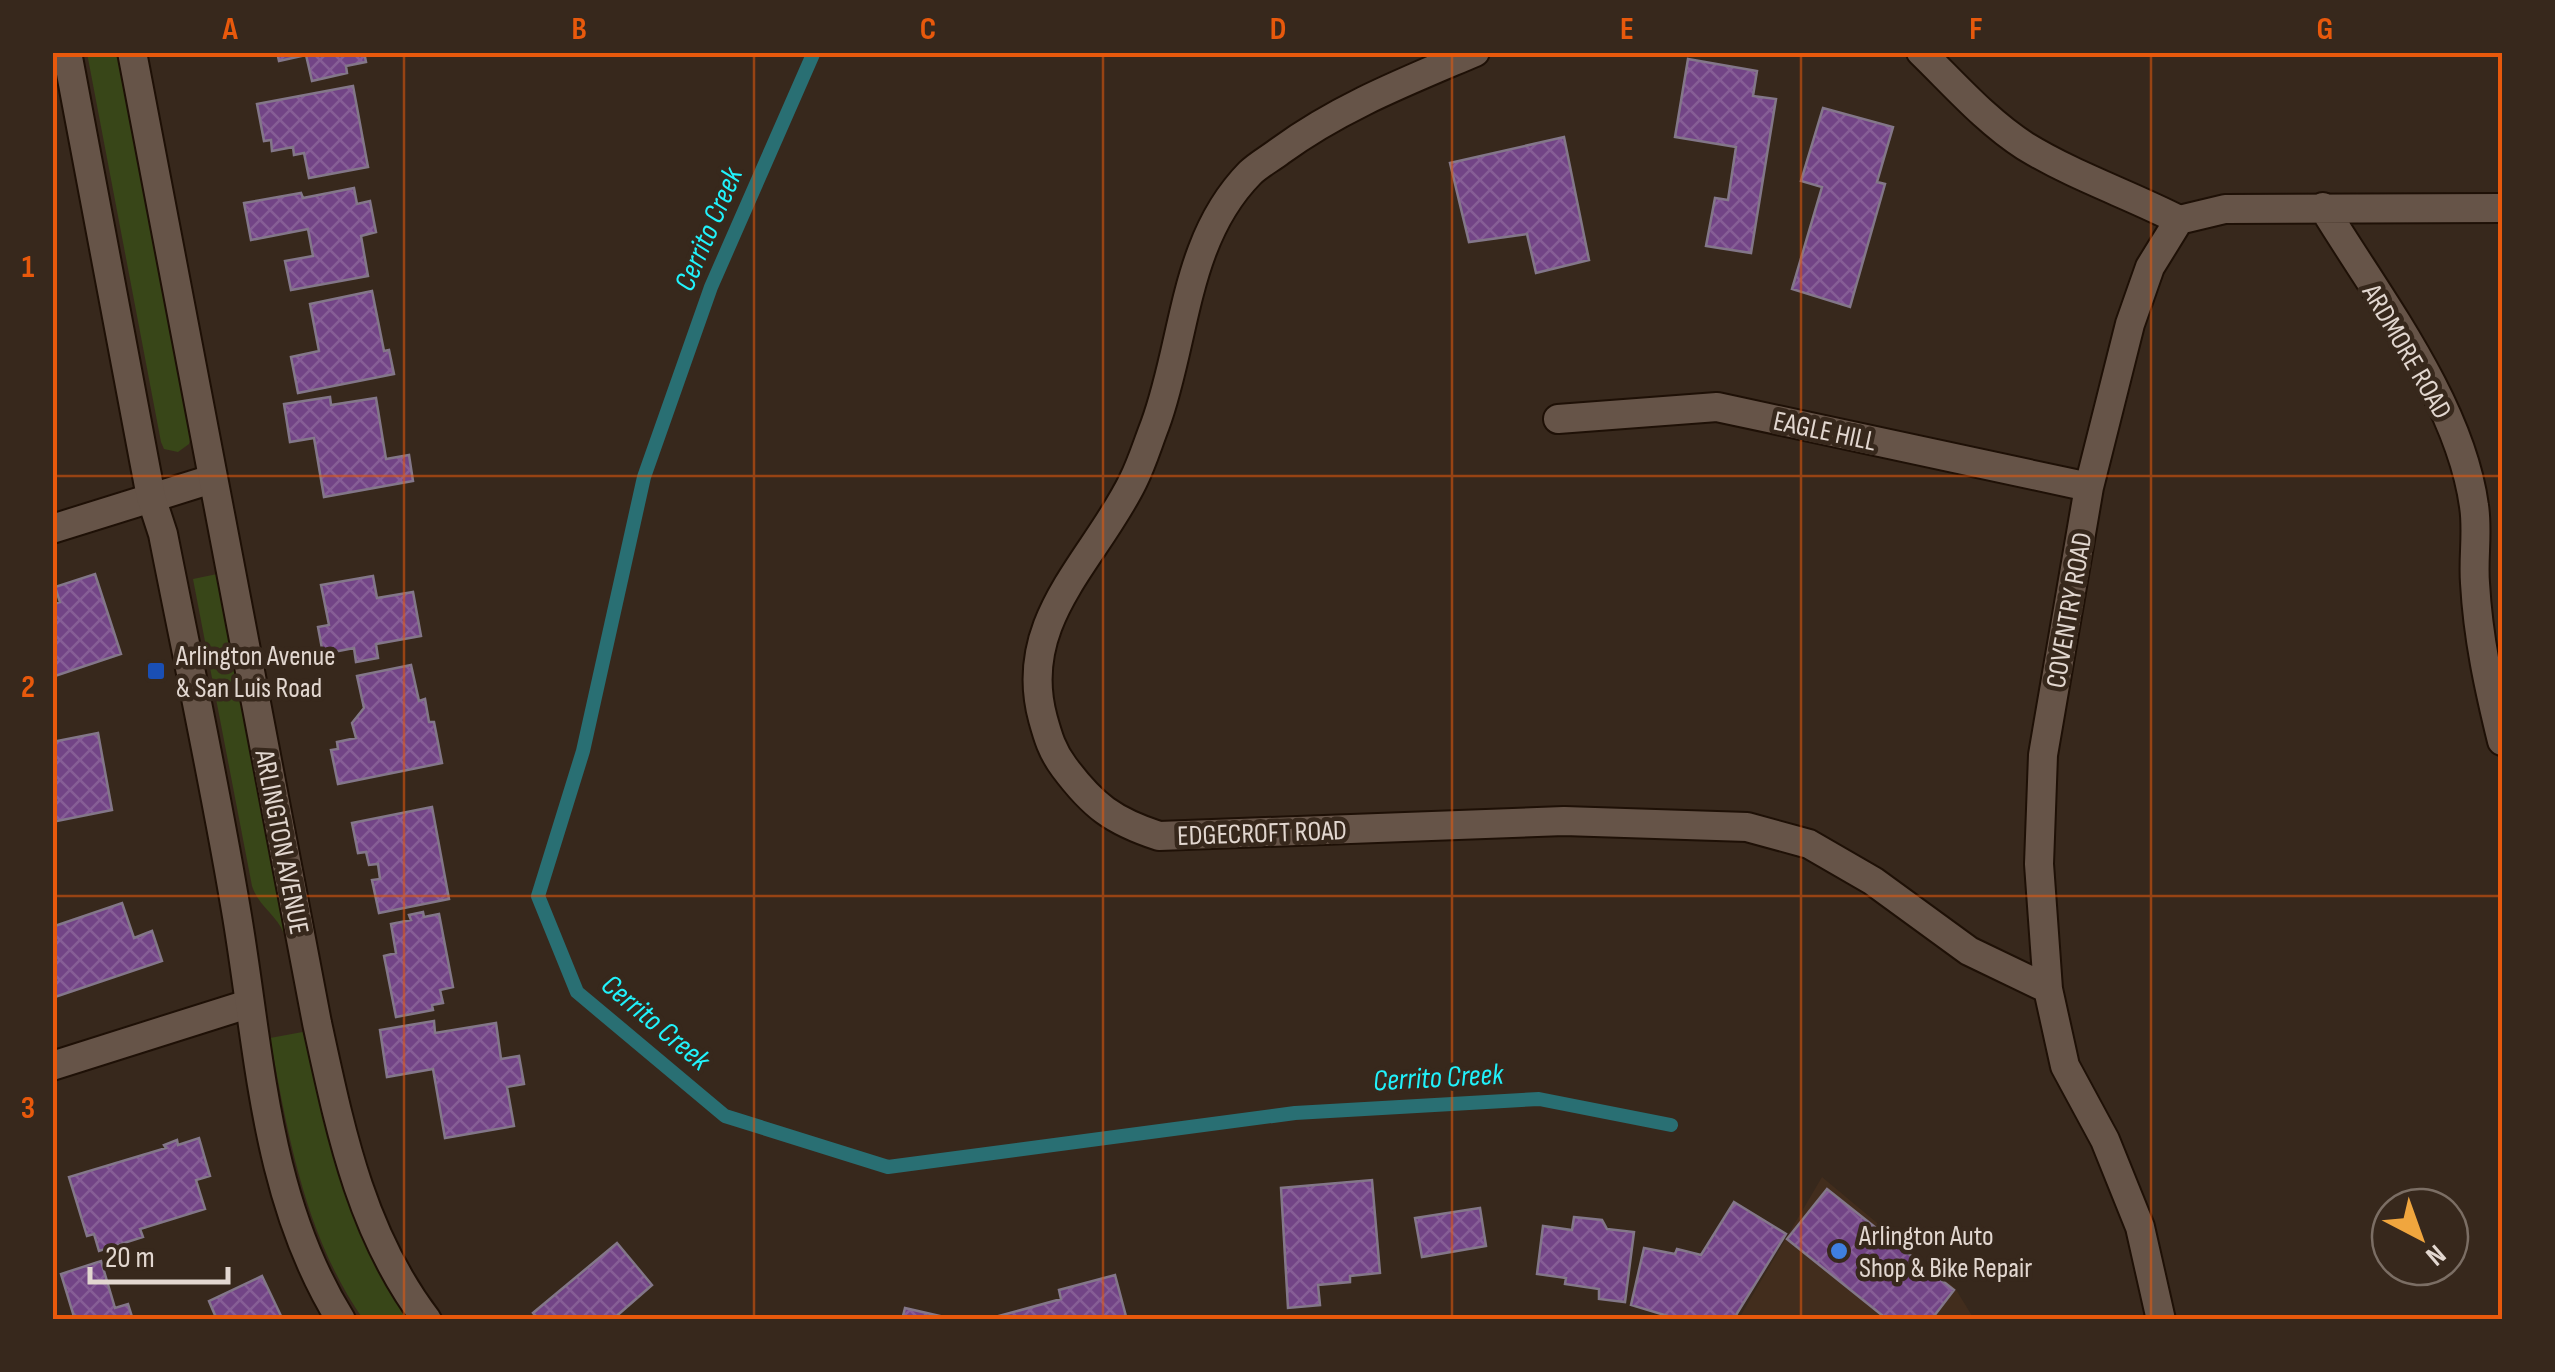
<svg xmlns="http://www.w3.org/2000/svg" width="2555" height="1372" viewBox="0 0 2555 1372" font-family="'Sofia Sans Condensed',sans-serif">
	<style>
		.built { fill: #422d1d }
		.green { fill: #384618 }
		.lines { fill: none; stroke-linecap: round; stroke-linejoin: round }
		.stream { stroke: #296f73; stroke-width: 14 }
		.building { fill: url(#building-cross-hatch); stroke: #837789; stroke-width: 2.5 }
		.minor-casing { stroke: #1e1006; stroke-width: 32 }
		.secondary-casing { stroke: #1e1006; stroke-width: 32 }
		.minor { stroke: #665448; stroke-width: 28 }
		.secondary { stroke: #665448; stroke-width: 28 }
		.grid { fill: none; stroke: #e8590c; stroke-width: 2.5; stroke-opacity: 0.55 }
		.transit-dot { fill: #1a4fb4; stroke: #37281c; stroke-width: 4 }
		.shop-dot { fill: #3f7fe0; stroke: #37281c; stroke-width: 4 }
		.labels { text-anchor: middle; stroke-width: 9; stroke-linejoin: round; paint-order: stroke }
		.street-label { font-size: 28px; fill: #e2d7d0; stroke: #37281c }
		.poi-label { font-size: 28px; fill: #e2d7d0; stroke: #37281c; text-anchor: start }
		.water-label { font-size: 30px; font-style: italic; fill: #21f2fb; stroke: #37281c }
		.neatline { fill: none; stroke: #e8590c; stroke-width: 4 }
		.grid-label { font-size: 32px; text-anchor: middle; font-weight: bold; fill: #e8590c }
	</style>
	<defs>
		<pattern id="building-cross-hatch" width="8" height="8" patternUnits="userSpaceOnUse" patternTransform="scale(2.5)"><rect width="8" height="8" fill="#724486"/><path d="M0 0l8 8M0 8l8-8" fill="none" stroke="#865e96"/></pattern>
	</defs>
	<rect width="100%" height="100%" fill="#37281c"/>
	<!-- built -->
	<path class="built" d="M1822,1177l133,111 19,31 -236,1z"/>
	<!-- green -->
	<path class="green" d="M87,53h34l70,382 -2,9 -11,8 -14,-3 -3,-7z
		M217,574l62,319 5,41c-7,-19 -26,-28 -32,-48l-59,-307z
		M308,1031l31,136 26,73 45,79h-47c-58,-83 -75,-184 -93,-281z"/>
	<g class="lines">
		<!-- stream -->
		<path class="stream" d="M814,52l-103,235 -67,190 -61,274 -45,145 39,96 148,124 163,51 407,-54 244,-14 132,26"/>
	</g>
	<!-- building -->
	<path class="building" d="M277,52h87l2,10 -20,4 1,7 -35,8 -6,-26 -27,6z
		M1688,59l69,12 -4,25 23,3 -25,154 -45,-7 9,-48 13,2 8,-53 -61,-10z
		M353,86l15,81 -59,11 -5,-25 -10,2 -1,-8 -21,4 -1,-11 -7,1 -7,-37z
		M1823,108l70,19 -16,55 8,2 -35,123 -58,-18 30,-102 -21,-6z
		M1564,137l25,123 -53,13 -9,-39 -58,8 -19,-79z
		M354,188l3,16 13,-3 6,31 -15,4 7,40 -77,14 -6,-29 28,-5 -5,-27 -57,11 -7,-37 57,-10 2,5z
		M372,291l12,60 5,-1 5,24 -96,19 -7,-36 28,-6 -9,-47z
		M330,397l1,8 45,-7 10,61 23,-4 4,26 -89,16 -10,-59 -24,4 -6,-38z
		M95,574l26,80 -69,23v-73l8,-2 -5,-15z
		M373,576l4,22 36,-6 8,44 -45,8 2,14 -22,4 -2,-14 -31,6 -5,-27 11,-2 -8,-40z
		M411,665l8,36 6,-2 4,23h5l8,41 -104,21 -7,-34 7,-1 -1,-7 19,-4 -4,-15 12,-15 -7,-32z
		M98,733l14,77 -60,12v-80z
		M432,807l17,92 -70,14 -7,-33 8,-1 -2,-15 -9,1 -3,-13 -8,1 -6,-30z
		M122,903l12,35 18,-7 10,30 -110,37v-71z
		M423,912l1,5 15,-3 14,73 -13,3 3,13 -11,2 1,5 -37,7 -12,-61 12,-3 -5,-29 20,-4 -2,-5z
		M434,1021l1,12 61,-10 5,36 18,-3 5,28 -17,3 7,39 -69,12 -12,-69 -46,8 -7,-47z
		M199,1138l11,38 -14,4 9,29 -65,20 3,8 -44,14 -5,-17 -7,2 -18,-59 97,-29 -2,-3 13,-5 1,5z
		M1372,1180l8,93 -30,3v6l-32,3 2,20 -32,3 -7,-120z
		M1827,1189l127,101 -23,30h-43l-101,-81z
		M1734,1202l52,32 -53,86h-52l-50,-15 13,-57 31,6 2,-5 24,6z
		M1480,1208l6,38 -64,11 -7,-39z
		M1574,1217l28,3 5,9 27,3 -9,70 -26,-3v-10l-34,-5 1,-6 -29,-4 6,-48 29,4z
		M617,1243l35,42 -40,35h-73l-6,-7z
		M101,1261l14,47 13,-4 5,16h-58l-14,-46z
		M1115,1275l12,45h-127l-1,-4 62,-17 -2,-9z
		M262,1276l20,42 -65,2 -8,-19z
		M905,1308l39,9 -1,3h-41z"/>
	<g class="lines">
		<!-- minor casing -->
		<g class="minor-casing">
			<path id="minor" d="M1475,52c-68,29 -135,55 -195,99 -9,7 -22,14 -30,22 -67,68 -64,168 -95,252 -7,18 -13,38 -22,56 -39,80 -117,140 -90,238 5,18 9,32 21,48 29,39 49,54 95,69l405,-15 183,6 62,17 64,37 96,70 79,38
				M1921,52c33,32 65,69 104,94 49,30 103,48 154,74
				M2323,207c54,89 137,195 151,299 4,25 -1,52 1,77 3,55 14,105 27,158
				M1558,419l159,-12 372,80
				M52,529l160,-50
				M52,1066l196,-62
				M2161,1320l-21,-93 -35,-87 -40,-74 -17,-77 -9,-125 4,-109 46,-268 41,-163 20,-57 29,-47 46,-11 277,-1"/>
		</g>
		<!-- secondary casing -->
		<g class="secondary-casing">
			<path id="secondary" d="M67,52l84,445 12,37c25,127 53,255 74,382 23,138 28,282 104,404
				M132,52l185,971c23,105 43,209 110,297"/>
		</g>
		<!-- minor -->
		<use href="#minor" class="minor"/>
		<!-- secondary -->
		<use href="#secondary" class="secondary"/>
	</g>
	<!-- grid -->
	<path class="grid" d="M404,52v1268M754,52v1268M1103,52v1268M1452,52v1268M1801,52v1268M2151,52v1268M52,476h2450M52,896h2450"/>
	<!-- markers -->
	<rect class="transit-dot" x="146" y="661" width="20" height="20" rx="5"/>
	<circle class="shop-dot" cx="1839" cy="1251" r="10"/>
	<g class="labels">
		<!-- street labels -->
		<g class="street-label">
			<text transform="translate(2408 351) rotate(60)" y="10">ARDMORE ROAD</text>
			<text transform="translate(1825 430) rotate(12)" y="10">EAGLE HILL</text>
			<text transform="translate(2068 610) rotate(-80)" y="10">COVENTRY ROAD</text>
			<text transform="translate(1262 832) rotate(-2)" y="10">EDGECROFT ROAD</text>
			<text transform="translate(283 842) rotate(79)" y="10">ARLINGTON AVENUE</text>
		</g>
		<!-- poi labels -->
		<g class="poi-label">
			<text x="176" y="665">Arlington Avenue<tspan x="176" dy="32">&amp; San Luis Road</tspan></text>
			<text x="1859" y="1245">Arlington Auto<tspan x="1859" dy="32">Shop &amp; Bike Repair</tspan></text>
		</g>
		<!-- water labels -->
		<g class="water-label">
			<text transform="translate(708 229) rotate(-67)" y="10">Cerrito Creek</text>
			<text transform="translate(656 1022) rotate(40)" y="10">Cerrito Creek</text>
			<text transform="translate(1438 1077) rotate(-3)" y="10">Cerrito Creek</text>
		</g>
	</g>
	<!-- border -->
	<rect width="2555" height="1372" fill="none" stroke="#37281c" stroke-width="110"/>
	<!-- north arrow -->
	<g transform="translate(2420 1237) rotate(139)"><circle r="48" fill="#37281c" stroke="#7b6e64" stroke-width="2.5"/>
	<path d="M0-8L18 38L0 25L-18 38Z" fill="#f0a63e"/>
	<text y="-15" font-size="28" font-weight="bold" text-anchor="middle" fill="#e2d7d0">N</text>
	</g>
	<!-- scale -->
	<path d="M90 1267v15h138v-15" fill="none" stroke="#e2d7d0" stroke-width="5"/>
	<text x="105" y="1267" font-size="30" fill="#e2d7d0" stroke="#37281c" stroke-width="8" paint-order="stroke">20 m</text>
	<rect x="55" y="55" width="2445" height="1262" class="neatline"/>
	<g class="grid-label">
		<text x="230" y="39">A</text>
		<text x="579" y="39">B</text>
		<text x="928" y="39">C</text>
		<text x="1278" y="39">D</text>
		<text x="1627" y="39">E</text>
		<text x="1976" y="39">F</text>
		<text x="2325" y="39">G</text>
		<text x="28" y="277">1</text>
		<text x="28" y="697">2</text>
		<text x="28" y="1118">3</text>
	</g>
</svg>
